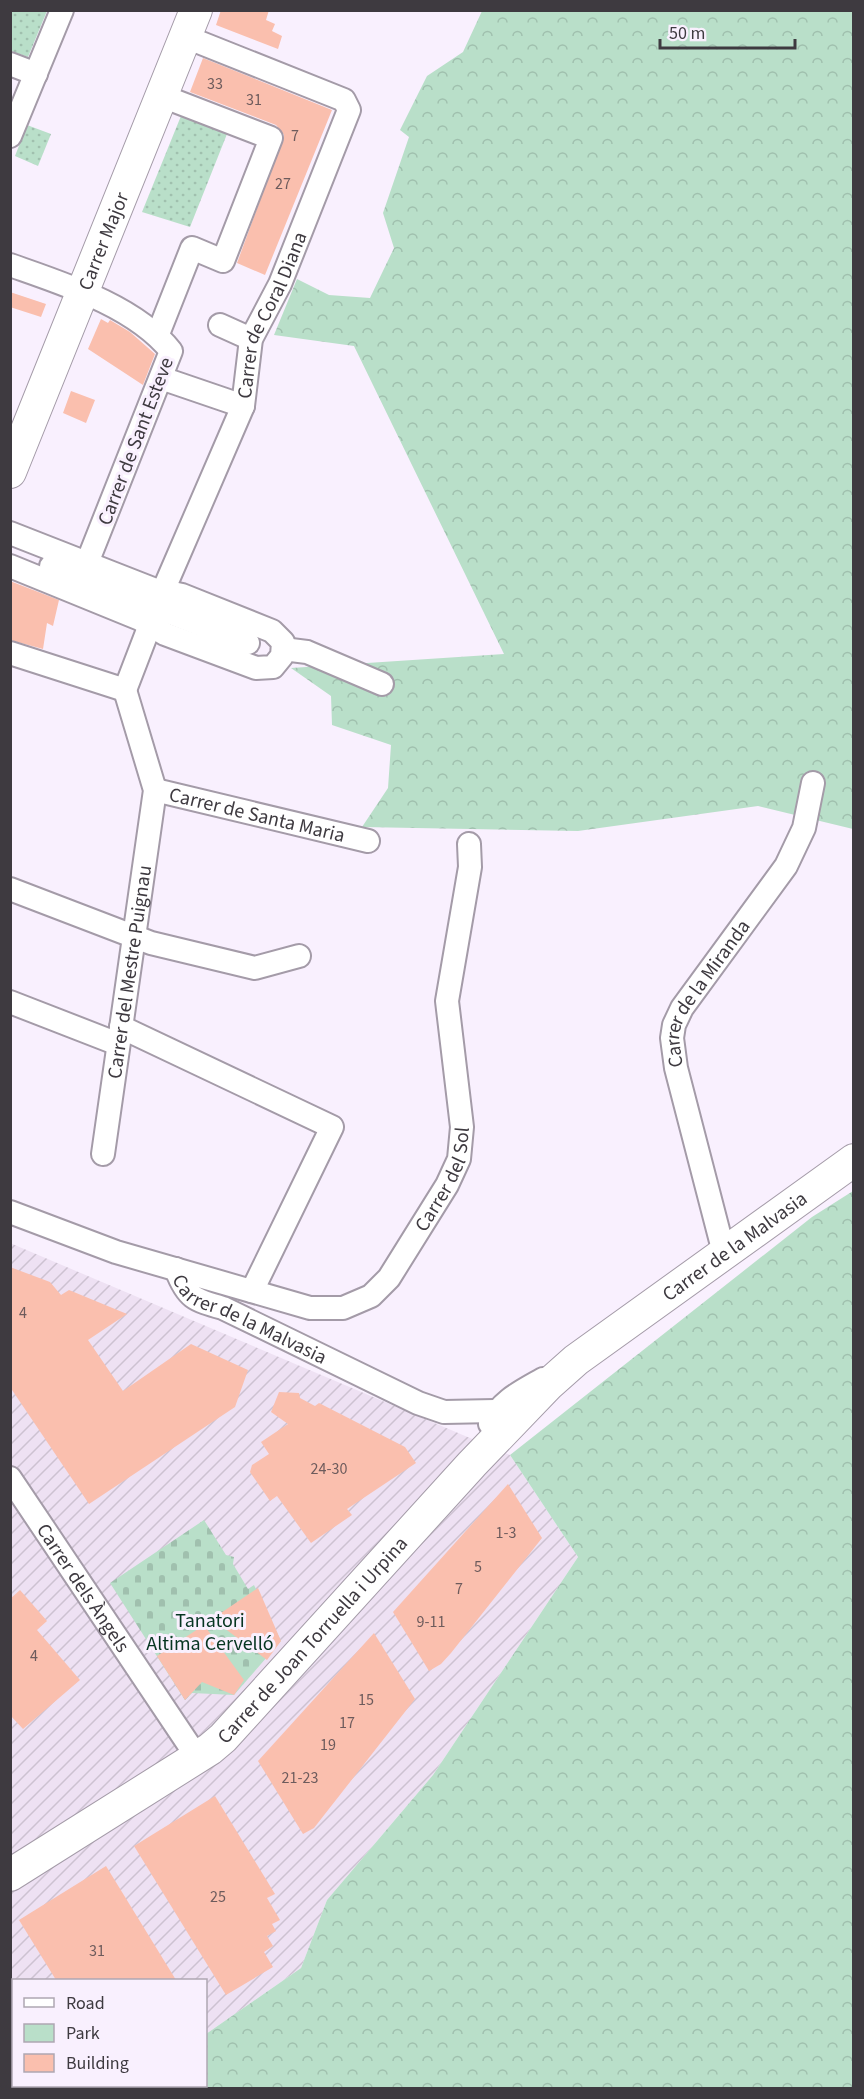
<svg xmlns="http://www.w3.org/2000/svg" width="864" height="2099" viewBox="0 0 864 2099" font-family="'Source Sans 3',sans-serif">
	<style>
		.industrial { fill: url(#industrial-furrows) }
		.green { fill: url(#green-dots) }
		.forest { fill: url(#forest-crowns) }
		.cemetery { fill: url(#cemetery-stones) }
		.building { fill: #fabfae }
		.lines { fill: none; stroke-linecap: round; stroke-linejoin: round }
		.street-casing { stroke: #a49ba8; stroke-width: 26 }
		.secondary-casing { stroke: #a49ba8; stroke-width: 34 }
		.street { stroke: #fff; stroke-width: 22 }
		.secondary { stroke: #fff; stroke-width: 32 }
		.labels { text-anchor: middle; stroke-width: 6; stroke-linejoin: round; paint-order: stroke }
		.number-label { font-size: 16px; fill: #6d5b5c }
		.street-label { font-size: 20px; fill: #3e3a40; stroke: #f9f0fe }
		.park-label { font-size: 20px; fill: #063521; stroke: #f9f0fe }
	</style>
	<defs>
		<pattern id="industrial-furrows" width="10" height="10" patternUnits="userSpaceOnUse" patternTransform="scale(1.5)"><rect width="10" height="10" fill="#eee1f3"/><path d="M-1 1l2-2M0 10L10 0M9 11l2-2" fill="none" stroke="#cdc2d1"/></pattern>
		<pattern id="green-dots" width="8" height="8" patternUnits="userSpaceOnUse" patternTransform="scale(1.5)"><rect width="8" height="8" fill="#b9dfc9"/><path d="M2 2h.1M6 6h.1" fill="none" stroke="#a0c0ae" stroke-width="1.8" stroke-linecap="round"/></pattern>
		<pattern id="forest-crowns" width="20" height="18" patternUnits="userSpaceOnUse" patternTransform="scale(1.5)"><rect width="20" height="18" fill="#b9dfc9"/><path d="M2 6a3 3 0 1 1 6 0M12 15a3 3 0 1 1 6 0" fill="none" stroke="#a0c0ae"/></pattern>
		<pattern id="cemetery-stones" width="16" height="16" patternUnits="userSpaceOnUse" patternTransform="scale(1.5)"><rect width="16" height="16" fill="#b9dfc9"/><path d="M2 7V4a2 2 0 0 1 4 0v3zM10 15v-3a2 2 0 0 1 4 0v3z" fill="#a0c0ae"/></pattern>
	</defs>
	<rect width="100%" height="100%" fill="#f9f0fe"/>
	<!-- industrial -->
	<path class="industrial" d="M10,1243l500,212 68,102 -145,218 -106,125 -26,68 -95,66v-54h-192v106h117l-4,2h-116z"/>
	<!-- green -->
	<path class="green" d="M10,11h37l-19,46 -17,-6z
		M183,111l46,18 -39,98 -48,-15z
		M27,125l24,9 -13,32 -23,-10z"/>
	<!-- forest -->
	<path class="forest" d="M482,11h371v818l-95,-23 -180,25 -216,-4 26,-39 3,-43 -59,-20 -1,-29 -40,-28 213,-14 -150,-308 -80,-11 23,-56 32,16 41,3 24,-50 -11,-35 26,-76 -9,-7 27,-54 36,-24z
		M853,1191v897h-726l4,-2h75v-52l95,-66 26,-68 106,-125 145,-218 -68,-102 302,-238z"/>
	<!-- cemetery -->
	<path class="cemetery" d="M204,1520l22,35 8,2 -1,7 15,25 6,-4 27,56 -47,54 -42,-2 -7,7 -75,-117z"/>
	<!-- building -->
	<path class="building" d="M221,10h48l-3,10 9,4 -3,7 10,5 -4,13 -62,-24z
		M203,58l129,52 -67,165 -28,-12 47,-128 -8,-10 -86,-33z
		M10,292l36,12 -5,13 -31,-10z
		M101,319l7,4 2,-3 20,12 25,22 -12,31 -55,-36z
		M71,391l24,9 -9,23 -23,-10z
		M10,581l49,19 -6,26 -6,-3 -4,26 -33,-9z
		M10,1267l40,15 11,13 8,-5 58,24 -39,26 35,51 68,-47 57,26 -13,37 -146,97 -79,-117z
		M279,1392l20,1 1,5 15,8 4,-3 86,44 11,16 -69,46 5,6 -41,28 -34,-47 -7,5 -20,-29 2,-7 17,-11 -8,-12 27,-18 -17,-12z
		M508,1484l34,54 -91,115 -10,11 -12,7 -36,-59z
		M258,1588l23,53 -14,19 -55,-41z
		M20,1590l27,31 -10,9 43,50 -57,49 -13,-14v-116z
		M204,1625l40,55 -10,15 -32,-13 -17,18 -28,-44z
		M374,1633l41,66 -101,129 -11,6 -45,-73z
		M215,1796l60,98 -8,4 13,22 -8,4 4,7 -9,5 6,10 -9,6 9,15 -47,28 -92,-149z
		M106,1866l70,114h-120l-37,-60z"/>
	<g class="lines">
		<!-- street casing -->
		<g class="street-casing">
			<g id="street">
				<path d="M10,64l26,10"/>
				<path d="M10,136l52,-126"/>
				<path d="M10,265c54,19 125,41 161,86l-84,212"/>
				<path d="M220,325l31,14"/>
				<path d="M158,334l34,-86 31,13 48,-123 -109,-42"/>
				<path d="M161,378l82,28"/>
				<path d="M10,533l143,56 29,6 90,36 11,11 -1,14 -9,11 -17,1 -91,-34 -25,-15 -130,-53"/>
				<path d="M51,566l99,39"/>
				<path d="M168,612l80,31"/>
				<path d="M283,649l24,3 75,32"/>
				<path d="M10,653l115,37"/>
				<path id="s1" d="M125,690l38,-99 80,-185 8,-67 29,-55 69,-174 -5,-10 -158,-63"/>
				<path id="s2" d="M155,790l213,51"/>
				<path d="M10,889l141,54 104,25 44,-12"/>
				<path d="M10,1002l108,42"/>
				<path d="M121,1027l211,100 -80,164"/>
				<path id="s3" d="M103,1154l52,-364 -30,-100"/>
				<path id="s4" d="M10,1212l106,40 194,56h33l28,-12 18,-18 58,-93 12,-26 3,-32 -15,-126 23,-134 -1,-23"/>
				<path id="s5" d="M724,1253l-48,-185 -4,-30 2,-13 8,-17 104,-142 18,-38 9,-45"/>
				<path id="s6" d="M176,1269c11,29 18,31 47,39l195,95 26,9 51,-1"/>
				<path d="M490,1424c10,-23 32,-33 53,-45"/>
				<path id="s7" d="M10,1478l187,279"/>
			</g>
		</g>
		<!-- secondary casing -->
		<g class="secondary-casing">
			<g id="secondary">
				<path id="s8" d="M10,472l186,-462"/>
				<path id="s9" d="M10,1875l200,-126 13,-11 249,-274 77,-80 27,-24 278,-200"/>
			</g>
		</g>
		<!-- street -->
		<use href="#street" class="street"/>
		<!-- secondary -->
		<use href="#secondary" class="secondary"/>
	</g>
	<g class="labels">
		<!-- number labels -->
		<g class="number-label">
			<text x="215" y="89">33</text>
			<text x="254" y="105">31</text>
			<text x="295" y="141">7</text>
			<text x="283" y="189">27</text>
			<text x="23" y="1318">4</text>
			<text x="329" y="1474">24-30</text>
			<text x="506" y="1538">1-3</text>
			<text x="478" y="1572">5</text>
			<text x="459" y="1594">7</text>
			<text x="431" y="1627">9-11</text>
			<text x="34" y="1661">4</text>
			<text x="366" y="1705">15</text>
			<text x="347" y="1728">17</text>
			<text x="328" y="1750">19</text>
			<text x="300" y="1783">21-23</text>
			<text x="218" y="1902">25</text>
			<text x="97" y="1956">31</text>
		</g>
		<!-- street labels -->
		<g class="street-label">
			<text dy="7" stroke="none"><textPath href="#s8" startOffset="249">Carrer Major</textPath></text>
			<text dy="7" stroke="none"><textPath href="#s1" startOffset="404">Carrer de Coral Diana</textPath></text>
			<text transform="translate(135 441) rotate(-69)" y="7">Carrer de Sant Esteve</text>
			<text dy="7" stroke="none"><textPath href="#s2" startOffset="105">Carrer de Santa Maria</textPath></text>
			<text dy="7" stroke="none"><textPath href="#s3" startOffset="184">Carrer del Mestre Puignau</textPath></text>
			<text dy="7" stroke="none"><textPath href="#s5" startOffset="276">Carrer de la Miranda</textPath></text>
			<text dy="7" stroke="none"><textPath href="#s4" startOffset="518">Carrer del Sol</textPath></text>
			<text dy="7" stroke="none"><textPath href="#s9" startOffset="966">Carrer de la Malvasia</textPath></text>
			<text dy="7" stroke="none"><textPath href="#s6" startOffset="93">Carrer de la Malvasia</textPath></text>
			<text dy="7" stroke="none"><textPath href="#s7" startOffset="132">Carrer dels Àngels</textPath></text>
			<text dy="7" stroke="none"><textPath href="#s9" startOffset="386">Carrer de Joan Torruella i Urpina</textPath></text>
		</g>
		<!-- park labels -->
		<g class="park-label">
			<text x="210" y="1627">Tanatori<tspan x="210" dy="23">Altima Cervelló</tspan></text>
		</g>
	</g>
	<!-- border -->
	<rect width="864" height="2099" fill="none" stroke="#3e3a40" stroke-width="24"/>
	<!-- legend -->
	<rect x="12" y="1979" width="195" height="108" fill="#f9f0fe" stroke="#aea7b2" stroke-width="1.5"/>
	<rect x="24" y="1998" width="30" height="9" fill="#ffffff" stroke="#aea7b2" stroke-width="1.5"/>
	<text x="66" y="2009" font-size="18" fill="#3e3a40">Road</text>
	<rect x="24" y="2024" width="30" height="18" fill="#b9dfc9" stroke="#aea7b2" stroke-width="1.5"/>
	<text x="66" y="2039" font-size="18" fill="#3e3a40">Park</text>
	<rect x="24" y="2054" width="30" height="18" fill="#fabfae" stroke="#aea7b2" stroke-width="1.5"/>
	<text x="66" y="2069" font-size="18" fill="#3e3a40">Building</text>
	<!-- scale -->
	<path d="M660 39v9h135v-9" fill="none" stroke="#3e3a40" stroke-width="3"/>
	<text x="669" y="39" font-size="18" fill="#3e3a40" stroke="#f9f0fe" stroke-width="4.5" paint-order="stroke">50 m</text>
</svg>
